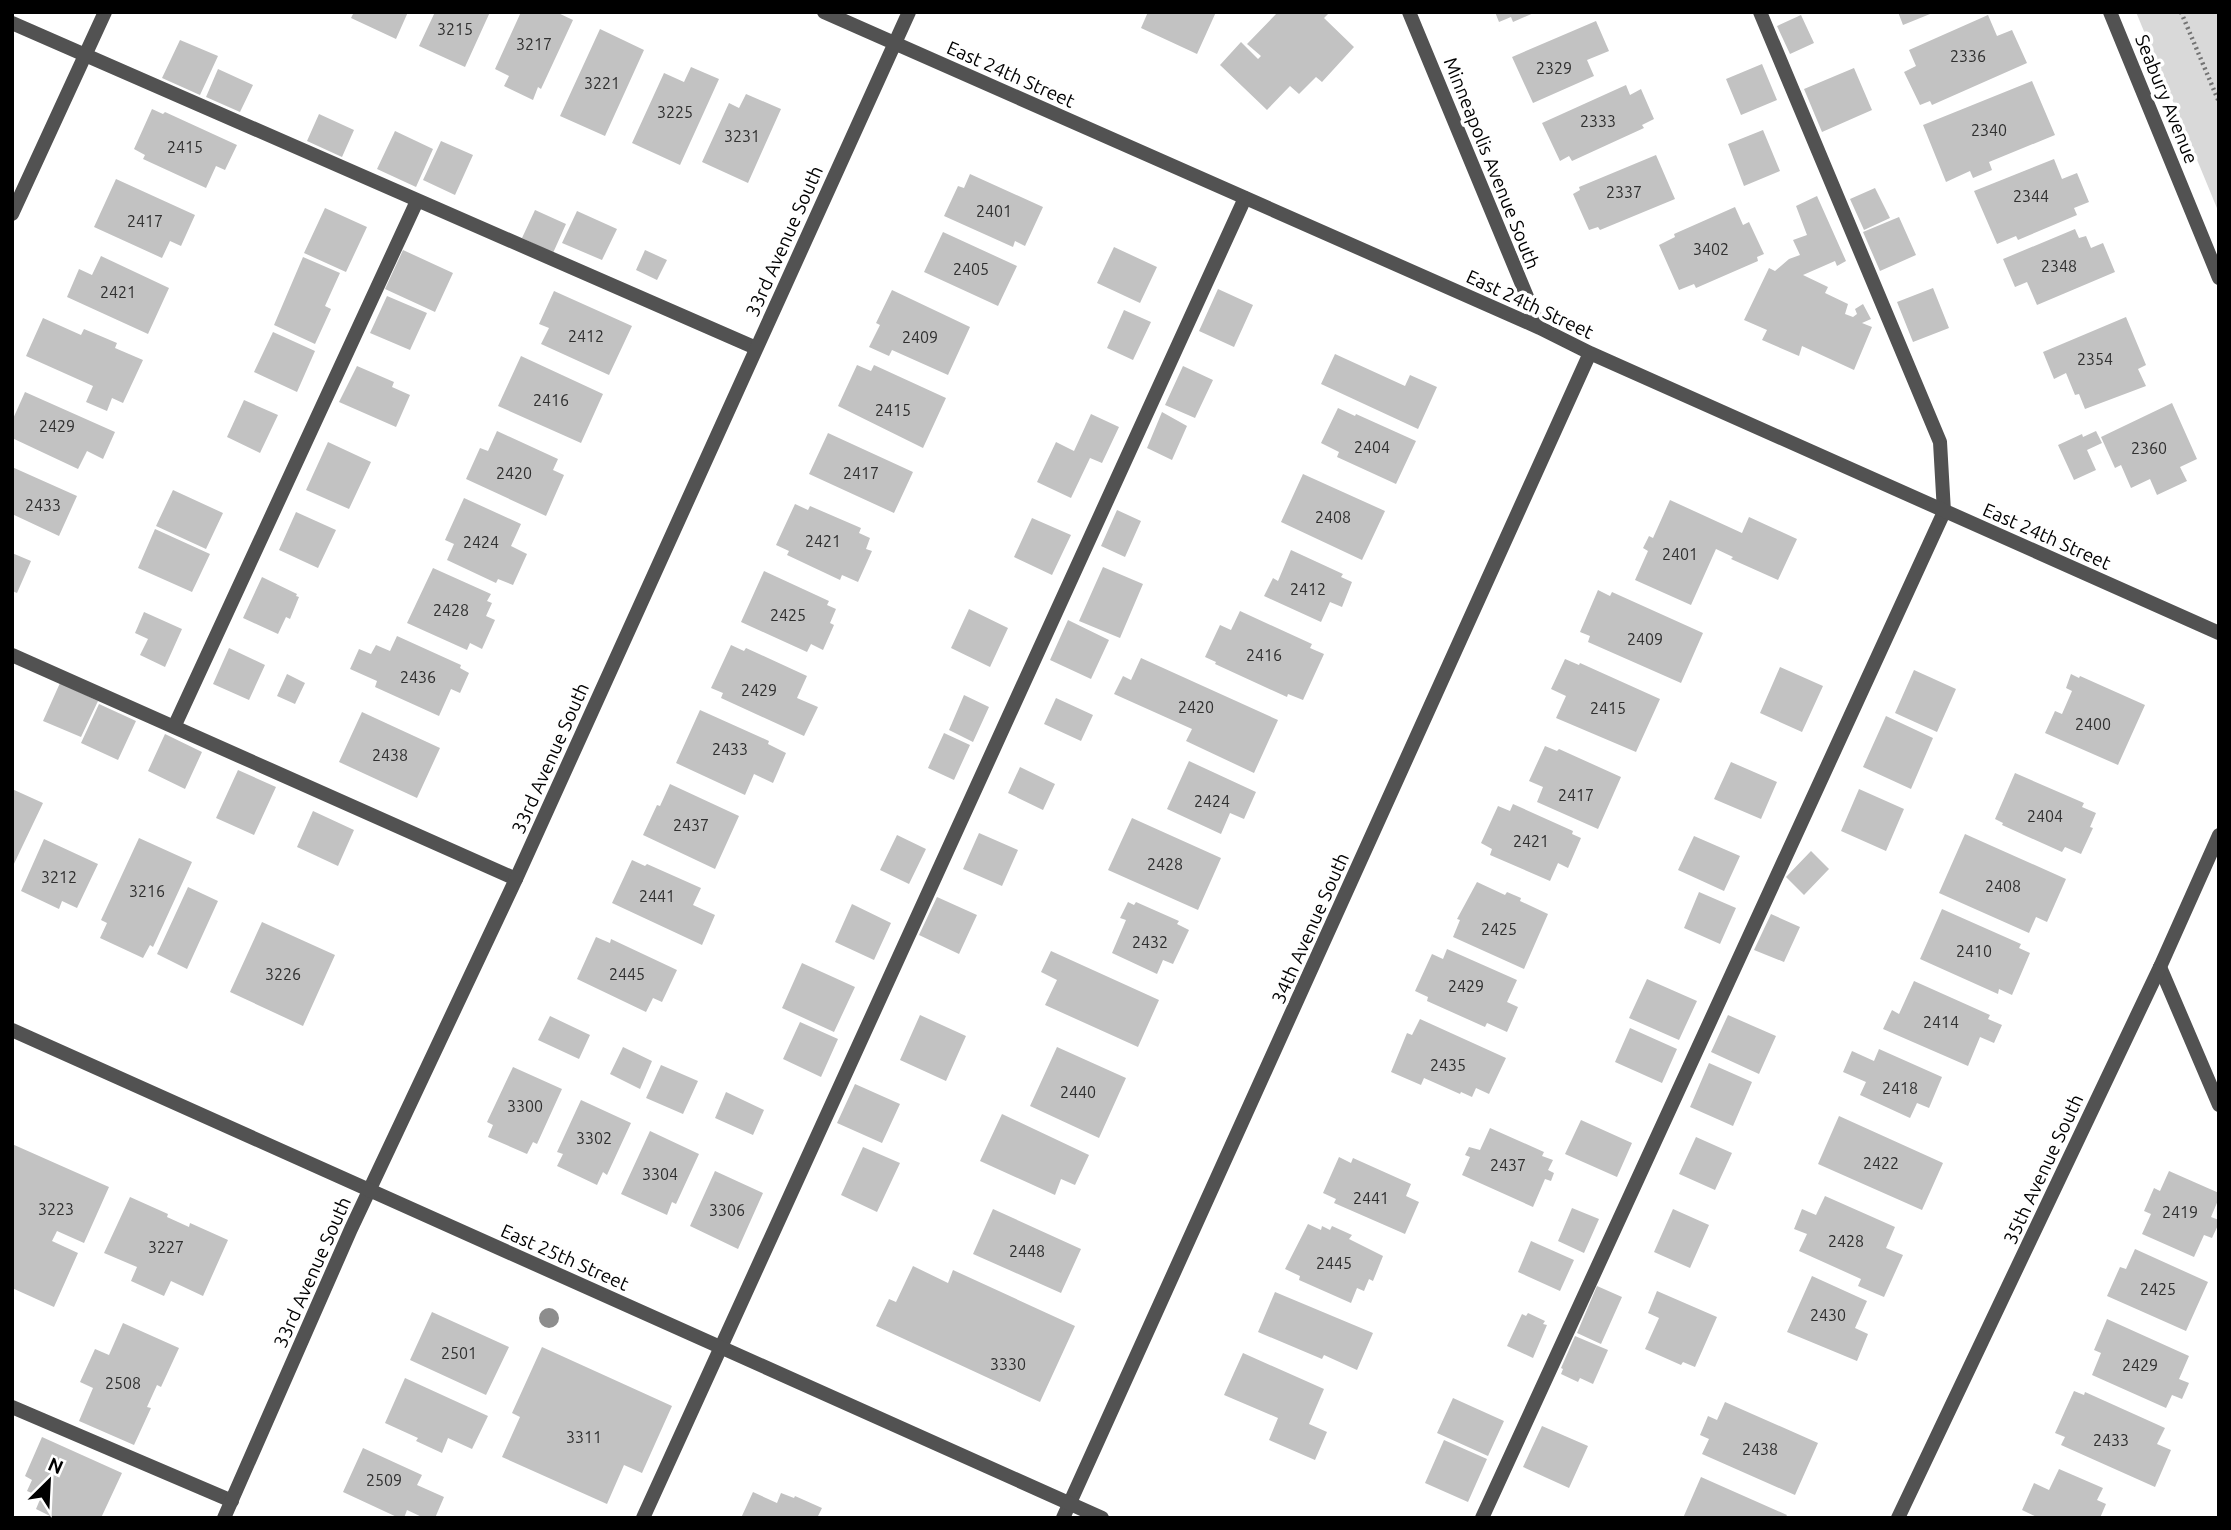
<svg xmlns="http://www.w3.org/2000/svg" width="2231" height="1530" viewBox="0 0 2231 1530" font-family="Ubuntu,sans-serif">
	<style>
		.green { fill: #d9d9d9 }
		.building { fill: #c2c2c2 }
		.lines { fill: none; stroke-linecap: round; stroke-linejoin: round }
		.path { stroke: #747474; stroke-width: 4.5; stroke-dasharray: 2 3.5; stroke-linecap: butt }
		.service { stroke: #525252; stroke-width: 14 }
		.minor { stroke: #525252; stroke-width: 14 }
		.tertiary { stroke: #525252; stroke-width: 14 }
		.tree { fill: #8d8d8d }
		.labels { text-anchor: middle; stroke-width: 7; stroke-linejoin: round; paint-order: stroke }
		.number-label { font-size: 16px; fill: #303030 }
		.street-label { font-size: 19px; fill: #000; stroke: #fff }
	</style>
	<rect width="100%" height="100%" fill="#fff"/>
	<!-- green -->
	<path class="green" d="M2136,12h83v201z"/>
	<!-- building -->
	<path class="building" d="M354,12h54l-12,27 -45,-21z
		M435,12h55l-25,55 -46,-21z
		M521,12h35l17,8 -32,69 -3,-2 -5,13 -29,-14 5,-10 -14,-7z
		M1148,12h68l-19,42 -56,-26z
		M1278,12h52l-6,6 30,29 -32,35 -6,-5 -17,17 -9,-8 -23,24 -47,-45 21,-23 17,17 3,-3 -14,-12z
		M1495,12h41l-23,10 -2,-5 -12,5z
		M1898,12h37l-32,13z
		M1801,15l13,28 -24,11 -13,-28z
		M1988,15l9,21 15,-6 15,33 -95,42 -2,-4 -10,4 -16,-33 12,-6 -7,-16z
		M1596,21l13,30 -22,9 7,16 -61,27 -21,-46z
		M600,29l44,21 -39,86 -45,-20z
		M180,40l38,16 -18,39 -38,-17z
		M1762,64l15,36 -36,15 -15,-36z
		M691,67l28,12 -39,86 -48,-22 32,-70 20,9z
		M1854,68l18,42 -50,22 -18,-43z
		M218,69l35,16 -13,27 -34,-15z
		M2032,81l23,54 -66,27 3,8 -19,8 -3,-7 -24,11 -23,-57z
		M1626,85l4,10 11,-6 13,30 -12,6 2,3 -72,33 -3,-5 -9,5 -18,-38z
		M746,94l35,15 -33,74 -46,-21 27,-59 10,5z
		M152,109l11,5 2,-2 72,33 -12,25 -9,-4 -10,22 -63,-29 2,-4 -11,-6z
		M319,114l35,16 -12,27 -35,-16z
		M1763,130l17,41 -36,15 -16,-42z
		M395,131l38,18 -17,38 -39,-18z
		M441,141l32,14 -18,40 -32,-15z
		M1656,155l19,44 -75,31 -2,-3 -9,3 -16,-36 7,-4 -1,-3z
		M2054,159l8,20 15,-6 12,29 -15,6 3,7 -59,25 -2,-4 -19,8 -23,-53z
		M970,174l73,33 -18,39 -10,-5 -2,6 -69,-31 14,-30 6,2z
		M116,179l79,36 -14,31 -11,-5 -8,17 -68,-31z
		M1875,188l15,30 -26,12 -14,-31z
		M1817,196l29,65 -9,5 -2,-5 -32,14 25,12 -3,6 23,11 -3,10 8,3 4,-3 -2,-5 8,-5 8,15 -9,4 10,4 -18,43 -52,-24 -3,10 -37,-16 5,-10 -23,-10 25,-52 6,3 14,-12 11,-4 -7,-15 14,-5 -11,-29z
		M1735,207l8,18 6,-3 15,32 -7,3 1,4 -62,27 -2,-4 -15,6 -20,-45 16,-8 -1,-3z
		M325,208l42,19 -21,45 -42,-19z
		M535,210l31,14 -13,29 -31,-15z
		M577,211l40,18 -15,31 -40,-17z
		M1899,217l17,38 -36,16 -17,-39z
		M2075,229l4,9 7,-2 5,12 12,-5 12,29 -78,33 -10,-23 -12,5 -12,-28z
		M943,232l74,34 -19,40 -74,-34z
		M1114,247l43,20 -17,36 -43,-20z
		M403,250l50,23 -18,39 -50,-23z
		M645,250l22,10 -10,20 -21,-10z
		M101,256l68,32 -21,46 -81,-37 12,-28 13,6z
		M303,257l37,16 -15,33 6,3 -16,35 -41,-19z
		M1933,288l16,40 -36,14 -16,-40z
		M1218,289l35,16 -19,42 -35,-16z
		M892,290l78,37 -22,48 -56,-25 -3,6 -20,-9 11,-22 -4,-2z
		M554,291l78,35 -23,49 -68,-31 8,-16 -10,-4z
		M387,296l40,17 -17,37 -40,-17z
		M1124,310l27,12 -18,38 -26,-12z
		M2126,317l20,48 -8,4 8,17 -61,23 -6,-15 -4,1 -9,-22 -12,6 -11,-27z
		M43,318l38,17 3,-6 33,14 -2,5 28,12 -20,43 -11,-5 -5,13 -21,-9 7,-16 -67,-30z
		M273,332l42,19 -18,41 -43,-20z
		M1335,354l70,32 5,-11 27,12 -19,42 -97,-45z
		M521,356l82,38 -22,49 -83,-37z
		M857,365l14,6 3,-6 72,33 -23,50 -85,-42z
		M357,366l37,16 -2,5 18,8 -14,32 -57,-25z
		M1183,366l30,14 -18,38 -30,-13z
		M25,392l90,40 -12,27 -16,-8 -9,18 -66,-31v-17z
		M244,400l34,15 -18,38 -33,-16z
		M2172,403l25,56 -17,8 7,14 -30,14 -7,-16 -19,9 -10,-23 -6,3 -14,-31z
		M1338,408l17,8 1,-2 60,27 -20,43 -59,-27 2,-5 -18,-9z
		M1162,412l25,14 -15,34 -25,-12z
		M1091,414l28,13 -17,36 -12,-5 -19,40 -34,-16 19,-40 18,9z
		M497,431l61,28 -5,11 11,5 -18,41 -80,-37 14,-31 8,3z
		M2096,431l6,12 -15,7 9,20 -22,10 -16,-35 24,-11 1,3z
		M828,433l85,39 -19,41 -85,-39z
		M328,442l43,20 -22,47 -43,-19z
		M12,467l65,29 -18,40 -47,-22z
		M1303,474l82,37 -23,49 -81,-38z
		M173,490l50,23 -17,36 -50,-23z
		M464,498l57,26 -10,22 16,8 -14,31 -15,-6 -2,4 -49,-23 7,-16 -9,-4z
		M1670,500l72,33 7,-16 48,22 -19,41 -47,-21 2,-2 -17,-8 -25,56 -56,-25 13,-29 -5,-3 6,-12 4,2z
		M795,504l13,6 2,-4 51,22 -2,5 11,5 -4,11 6,2 -14,31 -16,-7 -2,5 -53,-25 2,-4 -13,-6z
		M1117,510l24,11 -16,36 -24,-11z
		M296,512l40,18 -18,38 -39,-18z
		M1032,518l39,17 -19,40 -38,-18z
		M155,529l55,25 -18,38 -54,-24z
		M1291,550l52,24 -2,3 11,5 -10,25 -12,-5 -9,20 -57,-26 9,-18 5,3z
		M12,553l19,8 -14,32 -5,-2z
		M1103,567l40,17 -23,54 -41,-17z
		M433,568l58,26 -4,7 5,2 -6,13 9,4 -13,29 -12,-6 -3,7 -60,-27z
		M764,571l65,30 -2,4 9,4 -6,14 4,2 -11,25 -12,-6 -4,8 -66,-30z
		M262,577l35,17 -1,2 3,1 -9,22 -4,-2 -8,17 -35,-16z
		M1598,590l12,6 2,-4 91,41 -22,50 -93,-41 2,-6 -10,-4z
		M969,609l39,19 -18,39 -39,-19z
		M1240,611l72,33 -2,4 14,6 -21,46 -15,-6 -1,3 -72,-33 1,-2 -11,-5 15,-32 11,5z
		M144,612l38,17 -17,38 -25,-12 8,-16 -13,-6z
		M1068,620l41,20 -18,39 -41,-19z
		M397,636l64,29 -1,3 9,5 -9,20 -9,-4 -12,27 -64,-29 2,-6 -27,-12 9,-20 12,5 5,-9 14,6z
		M731,645l13,6 2,-3 61,28 -10,22 21,9 -14,29 -83,-38 2,-5 -12,-5z
		M229,648l36,17 -16,35 -36,-16z
		M1141,658l137,62 -24,53 -68,-32 6,-12 -78,-35 9,-18 8,4z
		M1565,659l14,6 1,-2 80,36 -24,53 -80,-34 10,-22 -15,-7z
		M1780,667l43,19 -21,46 -42,-19z
		M1914,670l42,19 -19,43 -42,-19z
		M287,674l18,9 -10,21 -18,-8z
		M2071,674l8,4 1,-2 65,29 -27,60 -73,-32 10,-22 7,3 10,-23 -6,-3z
		M60,683l38,18 -17,36 -38,-16z
		M964,695l25,12 -16,35 -24,-12z
		M1056,698l37,17 -12,26 -37,-17z
		M99,704l37,17 -18,39 -37,-17z
		M700,710l69,31 -1,3 18,9 -13,30 -19,-9 -9,21 -69,-32z
		M362,712l78,36 -23,50 -78,-36z
		M1886,716l47,22 -22,51 -48,-22z
		M944,733l26,12 -16,35 -26,-12z
		M165,734l37,18 -17,37 -37,-18z
		M1545,746l12,5 2,-2 62,28 -23,52 -61,-27 6,-15 -14,-6z
		M1189,761l67,31 -12,27 -14,-6 -9,21 -54,-25z
		M1731,762l46,20 -16,37 -47,-20z
		M1020,767l35,17 -12,26 -35,-17z
		M238,770l38,17 -22,48 -38,-17z
		M2015,773l69,30 -2,4 14,6 -6,14 3,1 -12,26 -16,-7 -3,5 -60,-27 1,-2 -8,-4z
		M670,784l69,32 -24,53 -72,-34 14,-30 3,1z
		M12,789l31,14 -31,65z
		M1859,789l45,20 -18,42 -45,-20z
		M1513,804l60,27 -1,3 9,4 -13,30 -10,-5 -8,18 -60,-26 2,-6 -11,-6 17,-37 12,5z
		M313,811l41,19 -16,36 -41,-19z
		M1132,818l89,40 -23,52 -90,-40z
		M979,833l39,17 -16,36 -39,-17z
		M1965,834l101,45 -19,43 -11,-5 -7,16 -90,-40z
		M897,835l29,14 -17,35 -29,-14z
		M1694,836l46,20 -16,35 -46,-21z
		M139,838l53,24 -39,85 -3,-2 -7,13 -43,-20 7,-15 -6,-3z
		M44,839l54,25 -21,44 -15,-7 -3,8 -38,-18z
		M1811,851l18,18 -25,26 -18,-18z
		M632,860l13,6 2,-2 54,24 -8,17 22,10 -13,30 -90,-42z
		M1477,882l28,13 2,-3 14,6 -1,3 28,13 -24,55 -71,-32 7,-17 -3,-1z
		M188,887l30,14 -31,68 -30,-15z
		M1699,892l37,16 -16,36 -36,-16z
		M937,897l40,18 -18,39 -40,-19z
		M1128,902l6,3 2,-3 43,19 -2,3 12,6 -16,34 -10,-4 -6,14 -45,-21 14,-33 -6,-2z
		M852,904l39,19 -17,37 -39,-18z
		M1942,909l79,35 -2,4 11,5 -18,42 -13,-6 -1,5 -78,-35z
		M1771,914l29,13 -16,35 -30,-12z
		M262,922l73,33 -32,71 -73,-34z
		M596,937l14,6 1,-4 66,31 -15,32 -9,-4 -7,14 -69,-33z
		M1447,949l70,31 -10,22 11,5 -11,25 -20,-9 -2,4 -58,-26 1,-4 -13,-6 17,-37 11,5z
		M1051,951l108,49 -21,47 -93,-42 12,-25 -16,-8z
		M802,963l53,24 -21,45 -52,-24z
		M1647,979l50,22 -18,39 -50,-22z
		M1914,981l76,34 -2,4 14,6 -8,18 -14,-6 -12,29 -85,-37 9,-19 7,4z
		M920,1015l46,21 -20,45 -46,-21z
		M1728,1015l48,21 -17,38 -48,-22z
		M550,1016l40,19 -11,24 -41,-19z
		M1420,1019l86,39 -17,36 -13,-6 -4,9 -11,-5 -1,2 -36,-16 -3,7 -30,-13 16,-39 5,2z
		M800,1022l38,17 -17,38 -38,-18z
		M1630,1028l47,21 -15,34 -47,-21z
		M623,1047l29,14 -12,28 -30,-15z
		M1057,1047l69,31 -27,60 -69,-32z
		M1879,1049l63,28 -13,31 -12,-5 -7,15 -50,-23 6,-13 -23,-10 9,-21 22,10z
		M1709,1063l43,19 -19,44 -43,-19z
		M661,1065l37,16 -15,33 -37,-16z
		M513,1067l49,22 -25,55 -4,-2 -6,12 -39,-17 5,-12 -6,-3z
		M855,1084l45,20 -18,39 -45,-20z
		M726,1092l38,18 -11,25 -38,-17z
		M581,1100l50,23 -24,52 -4,-3 -6,13 -40,-19 6,-12 -6,-2z
		M1002,1114l87,41 -14,30 -14,-6 -6,16 -75,-34z
		M1839,1116l104,47 -21,47 -104,-46z
		M1581,1120l51,23 -15,34 -52,-23z
		M1490,1128l54,24 -2,4 11,4 -5,10 6,3 -3,8 -6,-2 -12,28 -71,-32 8,-18 -5,-2 4,-8 11,3z
		M650,1131l49,23 -23,50 -4,-2 -5,13 -46,-21z
		M1696,1137l36,16 -17,37 -36,-16z
		M12,1144l97,43 -25,56 -27,-12 -5,10 26,12 -24,54 -42,-19z
		M863,1147l37,16 -23,49 -36,-17z
		M1339,1157l12,6 2,-5 58,26 -5,12 13,6 -14,32 -71,-31 2,-4 -13,-6z
		M715,1171l48,22 -25,56 -48,-23z
		M2169,1171l50,22v5l-8,19 8,3v3l-7,15 -8,-3 -10,22 -52,-23 9,-20 -7,-3 10,-23 6,3z
		M1825,1196l70,31 -9,21 17,7 -19,42 -26,-11 3,-7 -62,-28 8,-17 -13,-5 8,-20 14,6z
		M130,1197l38,17 -1,3 22,10 1,-4 38,17 -25,56 -32,-15 -7,15 -33,-15 6,-14 -33,-14z
		M1572,1208l27,11 -15,34 -26,-12z
		M993,1209l88,40 -20,44 -88,-39z
		M1673,1209l36,16 -19,43 -36,-16z
		M1308,1224l13,6 1,-4 8,4 2,-4 20,9 -3,4 34,17 -10,25 -4,-2 -5,12 -7,-3 -6,15 -52,-23 1,-4 -15,-7z
		M1531,1241l43,19 -14,31 -42,-19z
		M2135,1249l73,33 -22,49 -79,-35 13,-29 6,2z
		M913,1266l35,17 5,-13 122,56 -35,76 -164,-76 13,-27 7,3z
		M1812,1276l55,25 -12,27 13,6 -11,27 -70,-29z
		M1597,1286l25,11 -21,47 -24,-11z
		M1657,1291l60,26 -22,50 -12,-5 -2,3 -36,-16 14,-31 -11,-5z
		M1275,1292l98,41 -16,37 -33,-15 -2,4 -64,-27z
		M432,1312l77,35 -23,48 -76,-35z
		M1528,1313l17,8 -2,3 4,1 -14,33 -26,-12 15,-32 4,2z
		M2107,1319l82,37 -10,23 10,4 -7,16 -10,-4 -6,13 -74,-33 9,-22 -7,-3z
		M123,1323l56,25 -18,39 -4,-2 -10,22 4,1 -17,37 -55,-24 14,-33 -13,-6 15,-33 14,6z
		M1575,1336l33,14 -15,34 -13,-6 -2,4 -17,-8 2,-5 -2,-1z
		M542,1347l130,59 -30,67 -18,-8 -17,39 -105,-47 18,-40 -8,-4z
		M1243,1353l81,36 -15,35 18,8 -12,28 -46,-20 9,-22 -54,-23z
		M405,1378l83,38 -16,33 -24,-11 -6,15 -26,-12 2,-3 -33,-15z
		M2074,1391l10,4 1,-3 80,36 -8,16 14,6 -16,37 -94,-42 4,-8 -10,-4z
		M1453,1398l51,23 -16,35 -51,-23z
		M1725,1402l93,41 -23,52 -93,-41 7,-15 -9,-4 8,-19 9,4z
		M1542,1426l46,20 -19,42 -46,-21z
		M42,1437l80,36 -21,45h-47l-18,-9 5,-12 -14,-6 5,-11 -7,-4z
		M1444,1440l43,19 -19,43 -43,-19z
		M363,1448l59,27 -5,10 27,12 -9,21h-11l-17,-8 -3,8h-5l-56,-26z
		M2059,1469l44,19 -6,12 9,4 -6,14h-61l-17,-8 12,-27 15,7z
		M1701,1477l86,38 -2,3h-102z
		M753,1492l24,11 4,-10 13,5 1,-2 27,12 -5,10h-76z"/>
	<g class="lines">
		<!-- path -->
		<path class="path" d="M2181,12l38,90"/>
		<!-- service -->
		<path class="service" d="M12,23l744,325
			M12,655l504,224
			M174,727l243,-526
			M2160,967l59,138
			M12,1407l220,94
			M643,1518l602,-1320
			M1482,1518l462,-1006 -4,-70 -180,-430"/>
		<!-- minor -->
		<path class="minor" d="M824,12l716,316 50,25 629,280
			M1409,12l131,316
			M2110,12l109,266
			M12,214l93,-202
			M224,1518l127,-289 165,-350 393,-867
			M1063,1518l527,-1165
			M1898,1518l262,-551 59,-132"/>
		<!-- tertiary -->
		<path class="tertiary" d="M12,1030l1090,488"/>
	</g>
	<!-- trees -->
	<circle class="tree" cx="549" cy="1318" r="10"/>
	<g class="labels">
		<!-- number labels -->
		<g class="number-label">
			<text x="455" y="35">3215</text>
			<text x="534" y="50">3217</text>
			<text x="1968" y="62">2336</text>
			<text x="1554" y="74">2329</text>
			<text x="602" y="89">3221</text>
			<text x="675" y="118">3225</text>
			<text x="1598" y="127">2333</text>
			<text x="1989" y="136">2340</text>
			<text x="742" y="142">3231</text>
			<text x="185" y="153">2415</text>
			<text x="1624" y="198">2337</text>
			<text x="2031" y="202">2344</text>
			<text x="994" y="217">2401</text>
			<text x="145" y="227">2417</text>
			<text x="1711" y="255">3402</text>
			<text x="2059" y="272">2348</text>
			<text x="971" y="275">2405</text>
			<text x="118" y="298">2421</text>
			<text x="586" y="342">2412</text>
			<text x="920" y="343">2409</text>
			<text x="2095" y="365">2354</text>
			<text x="551" y="406">2416</text>
			<text x="893" y="416">2415</text>
			<text x="57" y="432">2429</text>
			<text x="1372" y="453">2404</text>
			<text x="2149" y="454">2360</text>
			<text x="514" y="479">2420</text>
			<text x="861" y="479">2417</text>
			<text x="43" y="511">2433</text>
			<text x="1333" y="523">2408</text>
			<text x="823" y="547">2421</text>
			<text x="481" y="548">2424</text>
			<text x="1680" y="560">2401</text>
			<text x="1308" y="595">2412</text>
			<text x="451" y="616">2428</text>
			<text x="788" y="621">2425</text>
			<text x="1645" y="645">2409</text>
			<text x="1264" y="661">2416</text>
			<text x="418" y="683">2436</text>
			<text x="759" y="696">2429</text>
			<text x="1196" y="713">2420</text>
			<text x="1608" y="714">2415</text>
			<text x="2093" y="730">2400</text>
			<text x="730" y="755">2433</text>
			<text x="390" y="761">2438</text>
			<text x="1576" y="801">2417</text>
			<text x="1212" y="807">2424</text>
			<text x="2045" y="822">2404</text>
			<text x="691" y="831">2437</text>
			<text x="1531" y="847">2421</text>
			<text x="1165" y="870">2428</text>
			<text x="59" y="883">3212</text>
			<text x="2003" y="892">2408</text>
			<text x="147" y="897">3216</text>
			<text x="657" y="902">2441</text>
			<text x="1499" y="935">2425</text>
			<text x="1150" y="948">2432</text>
			<text x="1974" y="957">2410</text>
			<text x="283" y="980">3226</text>
			<text x="627" y="980">2445</text>
			<text x="1466" y="992">2429</text>
			<text x="1941" y="1028">2414</text>
			<text x="1448" y="1071">2435</text>
			<text x="1900" y="1094">2418</text>
			<text x="1078" y="1098">2440</text>
			<text x="525" y="1112">3300</text>
			<text x="594" y="1144">3302</text>
			<text x="1881" y="1169">2422</text>
			<text x="1508" y="1171">2437</text>
			<text x="660" y="1180">3304</text>
			<text x="1371" y="1204">2441</text>
			<text x="56" y="1215">3223</text>
			<text x="727" y="1216">3306</text>
			<text x="2180" y="1218">2419</text>
			<text x="1846" y="1247">2428</text>
			<text x="166" y="1253">3227</text>
			<text x="1027" y="1257">2448</text>
			<text x="1334" y="1269">2445</text>
			<text x="2158" y="1295">2425</text>
			<text x="1828" y="1321">2430</text>
			<text x="459" y="1359">2501</text>
			<text x="1008" y="1370">3330</text>
			<text x="2140" y="1371">2429</text>
			<text x="123" y="1389">2508</text>
			<text x="584" y="1443">3311</text>
			<text x="2111" y="1446">2433</text>
			<text x="1760" y="1455">2438</text>
			<text x="384" y="1486">2509</text>
		</g>
		<!-- street labels -->
		<g class="street-label">
			<text transform="translate(1011 74) rotate(24)" y="7">East 24th Street</text>
			<text transform="translate(2167 99) rotate(68)" y="7">Seabury Avenue</text>
			<text transform="translate(1492 163) rotate(68)" y="7">Minneapolis Avenue South</text>
			<text transform="translate(784 241) rotate(-66)" y="7">33rd Avenue South</text>
			<text transform="translate(1530 304) rotate(25)" y="7">East 24th Street</text>
			<text transform="translate(2047 536) rotate(24)" y="7">East 24th Street</text>
			<text transform="translate(550 758) rotate(-66)" y="7">33rd Avenue South</text>
			<text transform="translate(1310 928) rotate(-66)" y="7">34th Avenue South</text>
			<text transform="translate(2043 1169) rotate(-65)" y="7">35th Avenue South</text>
			<text transform="translate(565 1257) rotate(24)" y="7">East 25th Street</text>
			<text transform="translate(312 1272) rotate(-66)" y="7">33rd Avenue South</text>
		</g>
	</g>
	<!-- border -->
	<rect width="2231" height="1530" fill="none" stroke="#000000" stroke-width="28"/>
	<!-- north arrow -->
	<g transform="translate(49 1481) rotate(24)" stroke="#ffffff" stroke-width="5" paint-order="stroke">
	<path d="M0-5L12 26L0 18L-12 26Z" fill="#000000"/>
	<text y="-10" font-size="19" font-weight="bold" text-anchor="middle" fill="#000000">N</text>
	</g>
</svg>
